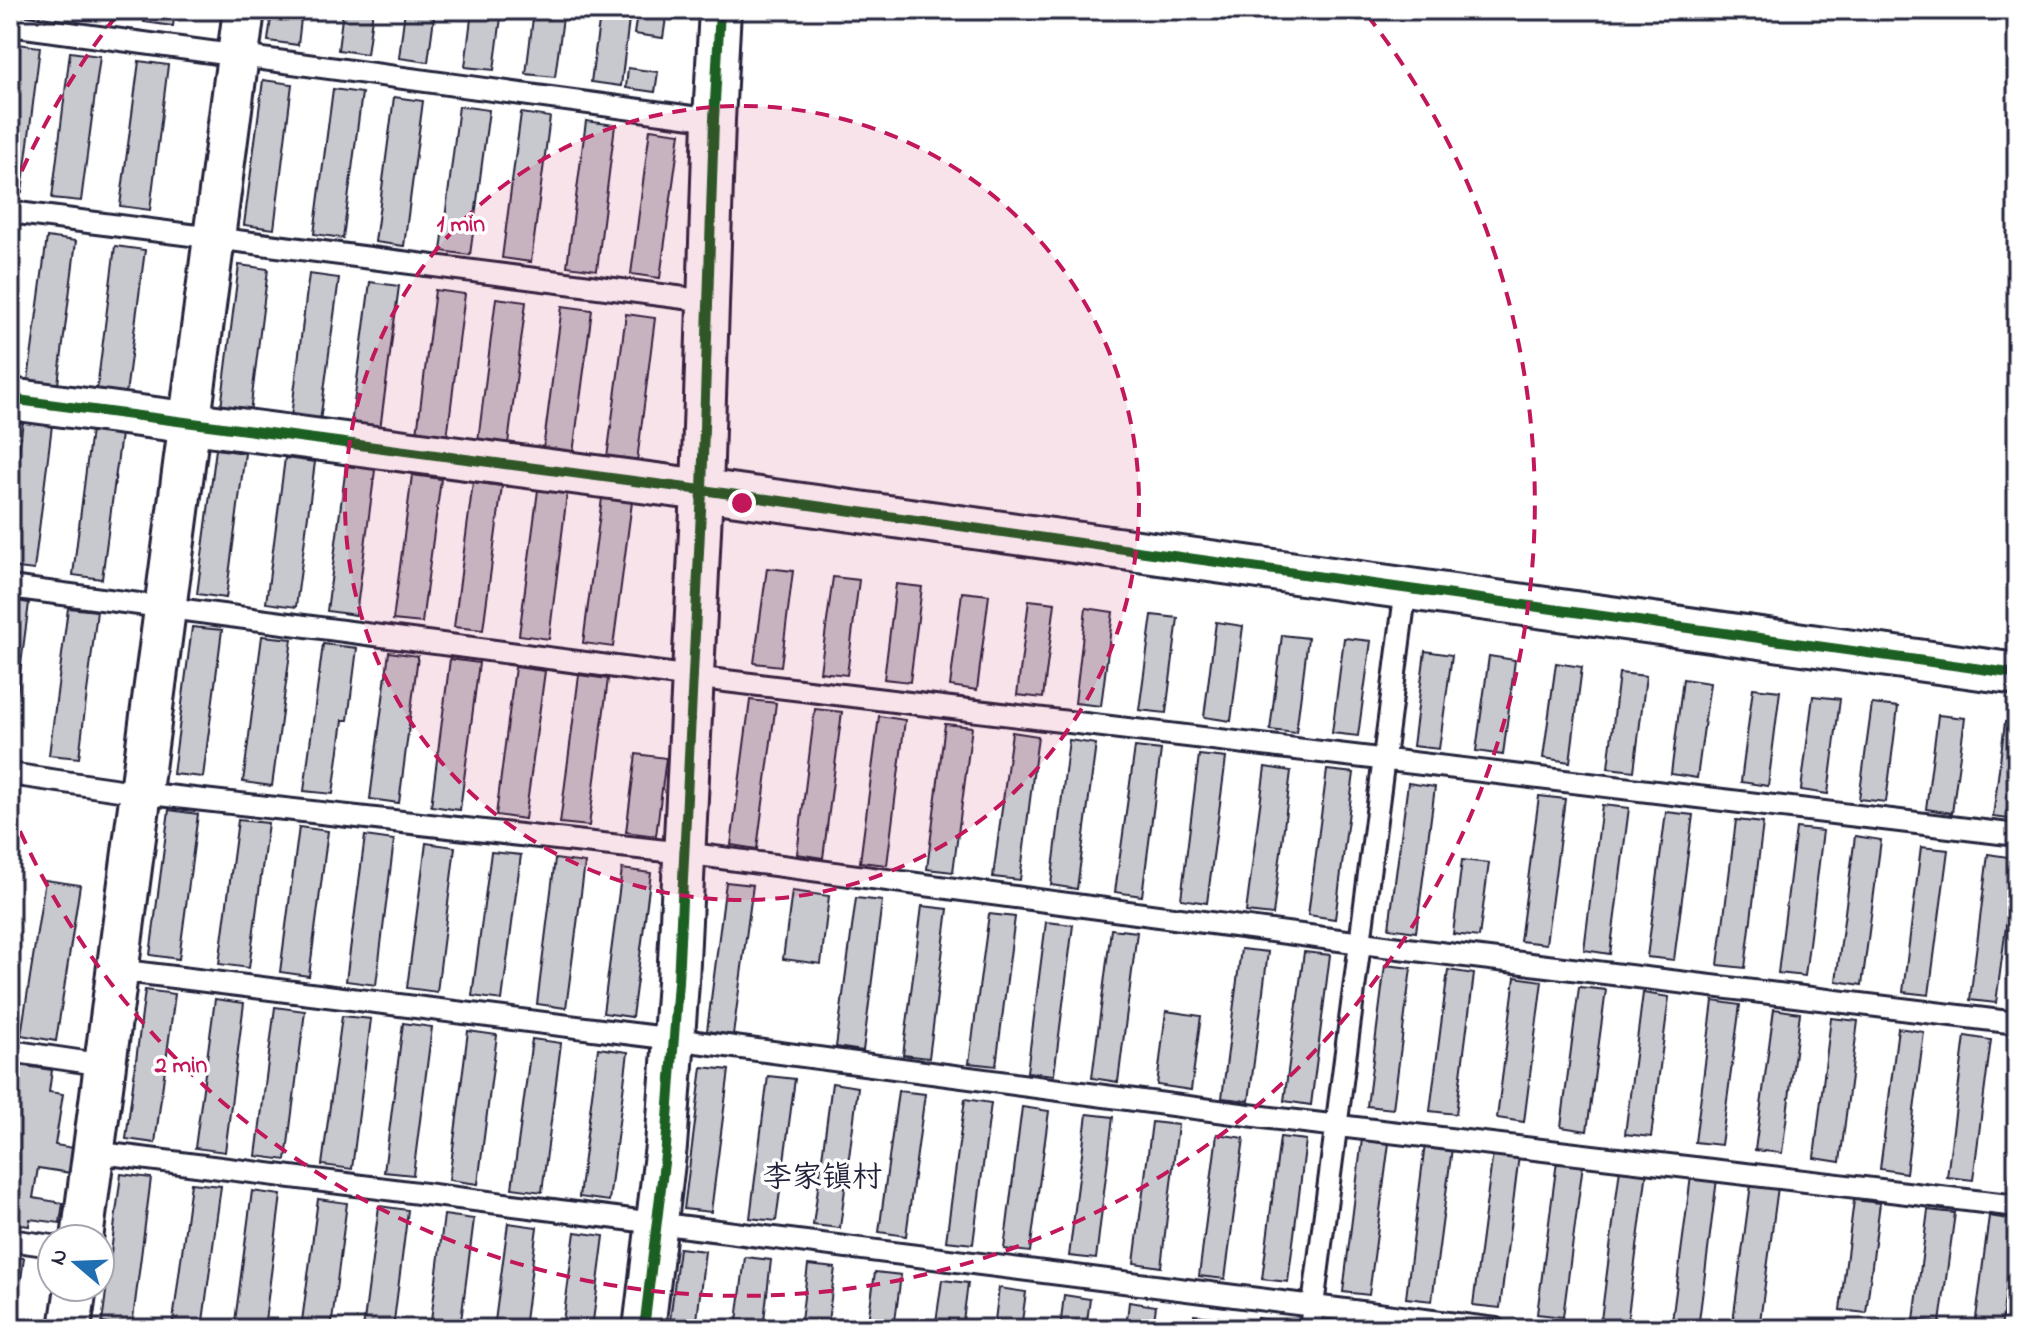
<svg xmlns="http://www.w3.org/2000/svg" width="2027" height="1339" viewBox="0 0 2027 1339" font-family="'Indie Flower','LXGW WenKai TC',sans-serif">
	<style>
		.building { fill: #c8c8cf; stroke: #22223b; stroke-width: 2 }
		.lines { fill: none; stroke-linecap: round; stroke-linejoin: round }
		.service-casing { stroke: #22223b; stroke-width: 26 }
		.minor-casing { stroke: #22223b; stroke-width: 46 }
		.service { stroke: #fff; stroke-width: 20 }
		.minor { stroke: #fff; stroke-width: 40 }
		.cycleway-casing { stroke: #fff; stroke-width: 15 }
		.cycleway { stroke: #1b5e20; stroke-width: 10 }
		.ring { fill: none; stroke: #c2185b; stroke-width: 4; stroke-dasharray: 14 10 }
		.labels { text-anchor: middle; stroke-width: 7; stroke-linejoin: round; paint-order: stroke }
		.quarter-label { font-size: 30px; fill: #22223b; stroke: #fff }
		.centre { fill: #c2185b; stroke: #fff; stroke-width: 4 }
		.ring-label { font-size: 24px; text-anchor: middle; font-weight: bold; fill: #c2185b; stroke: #fff; stroke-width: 7; stroke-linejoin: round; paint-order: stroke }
	</style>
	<rect width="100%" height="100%" fill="#fff"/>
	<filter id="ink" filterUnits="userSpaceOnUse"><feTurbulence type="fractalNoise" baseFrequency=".0125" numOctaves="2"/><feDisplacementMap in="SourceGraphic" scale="16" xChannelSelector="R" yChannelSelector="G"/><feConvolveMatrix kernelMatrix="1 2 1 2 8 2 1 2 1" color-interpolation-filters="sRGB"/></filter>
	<g filter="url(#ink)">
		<!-- building -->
		<path class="building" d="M76,10h30l-1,7 -29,-4z
			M146,10h29l-2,16 -29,-4z
			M272,10h30l-4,35 -30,-4z
			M343,10h30l-6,44 -29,-4z
			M405,10h30l-7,52 -29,-4z
			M472,10h30l-8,60 -29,-3z
			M534,10h30l-9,67 -29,-3z
			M637,14l29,4 -3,20 -29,-4z
			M600,15l29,4 -8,67 -30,-4z
			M11,43l29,4 -18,145 -12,-1z
			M70,52l30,4 -19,145 -29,-3z
			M139,61l29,4 -18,145 -30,-4z
			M628,68l30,4 -3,20 -29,-4z
			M263,80l29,4 -18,145 -30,-4z
			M333,89l29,4 -19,145 -29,-4z
			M394,97l29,4 -19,145 -29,-4z
			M459,106l30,4 -19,145 -29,-4z
			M521,113l29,4 -19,145 -29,-4z
			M586,121l29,4 -18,145 -30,-4z
			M650,129l30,4 -20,145 -29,-4z
			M10,231l6,1 -6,48z
			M47,237l29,4 -19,151 -30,-4z
			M115,246l30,4 -20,151 -29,-4z
			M239,265l29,4 -19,151 -29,-4z
			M309,274l30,4 -20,151 -29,-4z
			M370,282l29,4 -20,151 -29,-4z
			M435,290l30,4 -19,152 -30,-4z
			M496,298l30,4 -19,150 -30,-3z
			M562,306l30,4 -20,151 -30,-4z
			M626,314l29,4 -19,151 -30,-4z
			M23,421l29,4 -18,145 -24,-3v-46z
			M91,430l30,4 -19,145 -29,-4z
			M216,449l29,4 -19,145 -29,-4z
			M285,458l30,4 -19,145 -30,-4z
			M346,466l29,4 -19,145 -29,-4z
			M412,475l29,4 -19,144 -29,-3z
			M473,482l29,4 -19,144 -29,-3z
			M538,490l29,4 -18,145 -30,-4z
			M602,498l30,4 -19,145 -30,-4z
			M767,568l26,3 -12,95 -27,-3z
			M833,577l26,3 -12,95 -27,-3z
			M896,584l26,3 -12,95 -26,-3z
			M962,592l27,3 -12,95 -27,-4z
			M10,600l19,3 -19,146z
			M1029,600l26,3 -12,95 -26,-3z
			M68,608l29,3 -18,147 -30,-3z
			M1086,608l27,4 -12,94 -26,-3z
			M1152,615l26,3 -12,95 -27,-3z
			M1216,622l27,4 -12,95 -27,-4z
			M192,627l30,3 -19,147 -30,-3z
			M1282,635l26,3 -12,95 -26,-3z
			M262,636l30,3 -20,147 -29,-4z
			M1344,638l27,3 -13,95 -26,-3z
			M323,644l34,4 -9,72h-5l-10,74 -29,-3z
			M1425,651l27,4 -13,94 -26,-3z
			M389,652l29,4 -19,147 -29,-4z
			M1489,656l26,4 -12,95 -27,-4z
			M450,659l29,4 -19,147 -29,-4z
			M1556,663l26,4 -12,95 -27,-4z
			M515,667l30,4 -20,148 -29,-4z
			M1619,673l27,3 -12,95 -26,-3z
			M579,675l29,4 -19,147 -29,-3z
			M1683,679l27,4 -13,95 -26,-4z
			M1753,688l27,3 -12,95 -27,-4z
			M1813,696l27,3 -12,95 -27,-4z
			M750,700l26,3 -19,146 -26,-4z
			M1872,704l26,3 -12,95 -27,-3z
			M815,709l27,3 -19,146 -26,-4z
			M1938,715l27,3 -13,95 -26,-4z
			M879,716l26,4 -18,145 -27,-3z
			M2005,722l12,2v96l-24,-3z
			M945,724l27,3 -19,145 -26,-3z
			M1012,732l26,4 -18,144 -27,-3z
			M1069,740l27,4 -19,145 -26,-4z
			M1135,747l26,3 -19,146 -27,-4z
			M636,754l30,4 -10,78 -30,-4z
			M1199,755l27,3 -19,145 -26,-4z
			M1265,767l26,4 -18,144 -27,-3z
			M1327,770l27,3 -19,146 -27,-4z
			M1408,783l27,4 -19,145 -27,-4z
			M1539,796l26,3 -19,145 -26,-3z
			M1602,805l27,3 -19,146 -26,-4z
			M169,810l29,4 -19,145 -29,-4z
			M1666,812l27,3 -19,145 -27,-3z
			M238,820l30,3 -19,145 -30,-4z
			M1736,820l27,3 -18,145 -27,-3z
			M299,827l29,4 -19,145 -29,-4z
			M1796,828l27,3 -18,145 -27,-3z
			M365,836l29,4 -18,145 -30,-4z
			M1855,836l26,4 -19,145 -26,-4z
			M426,843l29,4 -18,145 -30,-4z
			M1921,847l27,3 -19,145 -26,-3z
			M491,852l30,3 -19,145 -30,-4z
			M1988,854l27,4 -19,145 -26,-3z
			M555,859l30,4 -19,145 -29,-4z
			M1462,860l27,3 -10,74 -26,-3z
			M622,869l29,4 -19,144 -29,-4z
			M45,880l35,5 -24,156 -35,-6z
			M726,882l27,3 -20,150 -26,-4z
			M792,891l37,5 -8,68 -38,-5z
			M856,898l26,3 -19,150 -27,-4z
			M922,906l26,3 -19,149 -26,-3z
			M989,914l26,3 -19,149 -27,-3z
			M1046,922l27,3 -19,150 -27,-3z
			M1111,929l26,3 -19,150 -26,-4z
			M1241,949l27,3 -19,149 -27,-3z
			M1304,952l26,3 -19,150 -27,-4z
			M1385,965l26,3 -18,141 -26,-3z
			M1448,970l26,4 -18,140 -26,-3z
			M1515,977l27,4 -18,141 -27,-4z
			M1579,987l27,3 -19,141 -26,-4z
			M145,990l30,4 -20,149 -29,-4z
			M1643,993l26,4 -18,140 -26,-3z
			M215,999l29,4 -19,149 -30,-4z
			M1713,1001l27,4 -19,140 -26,-3z
			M275,1007l30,4 -19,149 -30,-4z
			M1774,1009l26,4 -18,140 -27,-3z
			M1166,1011l35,5 -10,74 -34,-5z
			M342,1016l29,3 -19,150 -30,-4z
			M1831,1018l27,3 -18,141 -26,-4z
			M403,1023l29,4 -19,148 -29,-3z
			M1898,1028l26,4 -18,141 -26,-4z
			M468,1031l29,4 -19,149 -29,-4z
			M1965,1036l26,4 -18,140 -26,-3z
			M532,1039l29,4 -19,149 -30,-4z
			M598,1048l30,4 -19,149 -30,-4z
			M18,1065l34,5 -3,22 14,2 -8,51 19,3 -3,25 -33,-5 -5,30 30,5 -3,20 -30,-4 -1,7 -19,-3v-109z
			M702,1067l27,3 -18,142 -27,-3z
			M768,1076l27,3 -19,142 -26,-3z
			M832,1083l26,4 -18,141 -27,-3z
			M898,1091l27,3 -19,142 -27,-4z
			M965,1099l26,4 -18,141 -27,-3z
			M1022,1107l27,4 -19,141 -26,-3z
			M1087,1114l26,3 -17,142 -27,-3z
			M1152,1122l26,3 -17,142 -27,-4z
			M2017,1122v64l-8,-2z
			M1217,1134l27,4 -19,141 -26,-3z
			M1280,1137l26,3 -18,142 -26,-3z
			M1362,1139l27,4 -20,152 -26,-3z
			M1425,1144l27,4 -20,153 -26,-3z
			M1493,1152l26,3 -19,153 -27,-3z
			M1557,1161l26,3 -20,153 -26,-3z
			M1620,1168l27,3 -20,152 -26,-3z
			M121,1174l30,4 -19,149 -30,-4z
			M1691,1176l26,3 -19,150h-27z
			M191,1183l30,3 -19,143h-30z
			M1751,1184l27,3 -19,142h-27z
			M252,1191l29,4 -17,134h-30z
			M318,1199l29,4 -16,126h-30z
			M1854,1200l26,3 -14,110 -26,-3z
			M379,1206l29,4 -15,119h-30z
			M1928,1210l27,3 -15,110 -26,-3z
			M444,1215l30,4 -14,110h-30z
			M1989,1216l26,4 -14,109 -26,-3z
			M508,1223l29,4 -13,102h-30z
			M575,1232l29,4 -12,93h-30z
			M679,1248l26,3 -9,78h-27z
			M10,1256l14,2 -10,71h-4z
			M745,1257l26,3 -8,69h-27z
			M808,1265l27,3 -8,61h-27z
			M875,1272l26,3 -7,54h-27z
			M942,1280l26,3 -6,46h-27z
			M999,1288l27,4 -5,37h-27z
			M1064,1295l26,4 -4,30h-26z
			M1129,1302l27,4 -3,23h-27z
			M1194,1315l27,3 -2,11h-26z
			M1257,1318l26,4 -1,7h-27z"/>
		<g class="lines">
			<!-- service casing -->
			<g class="service-casing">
				<path id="service" d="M10,25l704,95
					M10,212l698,89
					M10,587l682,90 1325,158
					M10,774l130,19 544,60 723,96 610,74
					M117,970l557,69 597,79 746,88
					M10,1051l95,14
					M93,1152l1403,177
					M10,1240l42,6
					M1310,1329l96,-741"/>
			</g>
			<!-- minor casing -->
			<g class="minor-casing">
				<path id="minor" d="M10,399l692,91 1315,184
					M82,1239l162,-1229
					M70,1329l6,-42
					M644,1329l22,-183 12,-164 24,-492 12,-370 6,-110"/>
			</g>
			<!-- service -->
			<use href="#service" class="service"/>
			<!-- minor -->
			<use href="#minor" class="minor"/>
			<!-- cycleway casing -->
			<g class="cycleway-casing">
				<path id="cycleway" d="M10,399l692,91 1315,184
					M644,1329l22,-183 12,-164 24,-492 12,-370 6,-110"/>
			</g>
			<!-- cycleway -->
			<use href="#cycleway" class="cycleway"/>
		</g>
	</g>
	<!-- distance rings -->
	<circle cx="742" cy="503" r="397" fill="#c2185b" fill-opacity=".12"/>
	<g class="ring">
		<circle cx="742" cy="503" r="397"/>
		<path d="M12 193A793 793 0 0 1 117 15M1367 15A793 793 0 1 1 12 813"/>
	</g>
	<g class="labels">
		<!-- quarter labels -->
		<g class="quarter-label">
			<text x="822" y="1186">李家镇村</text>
		</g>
	</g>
	<circle cx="742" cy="503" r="12" class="centre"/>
	<g class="ring-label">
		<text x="461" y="231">1 min</text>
		<text x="181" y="1072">2 min</text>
	</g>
	<!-- margin -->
	<rect width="2027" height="1339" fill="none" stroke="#fff" stroke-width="40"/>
	<rect x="20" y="20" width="1987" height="1299" fill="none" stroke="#22223b" stroke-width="3" filter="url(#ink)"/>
	<!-- north arrow -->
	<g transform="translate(76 1263) rotate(289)"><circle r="38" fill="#ffffff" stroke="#a7a7b1" stroke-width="2"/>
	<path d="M0-6L14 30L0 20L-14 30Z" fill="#1f6fb2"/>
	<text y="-12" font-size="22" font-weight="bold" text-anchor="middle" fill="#22223b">N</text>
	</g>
</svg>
